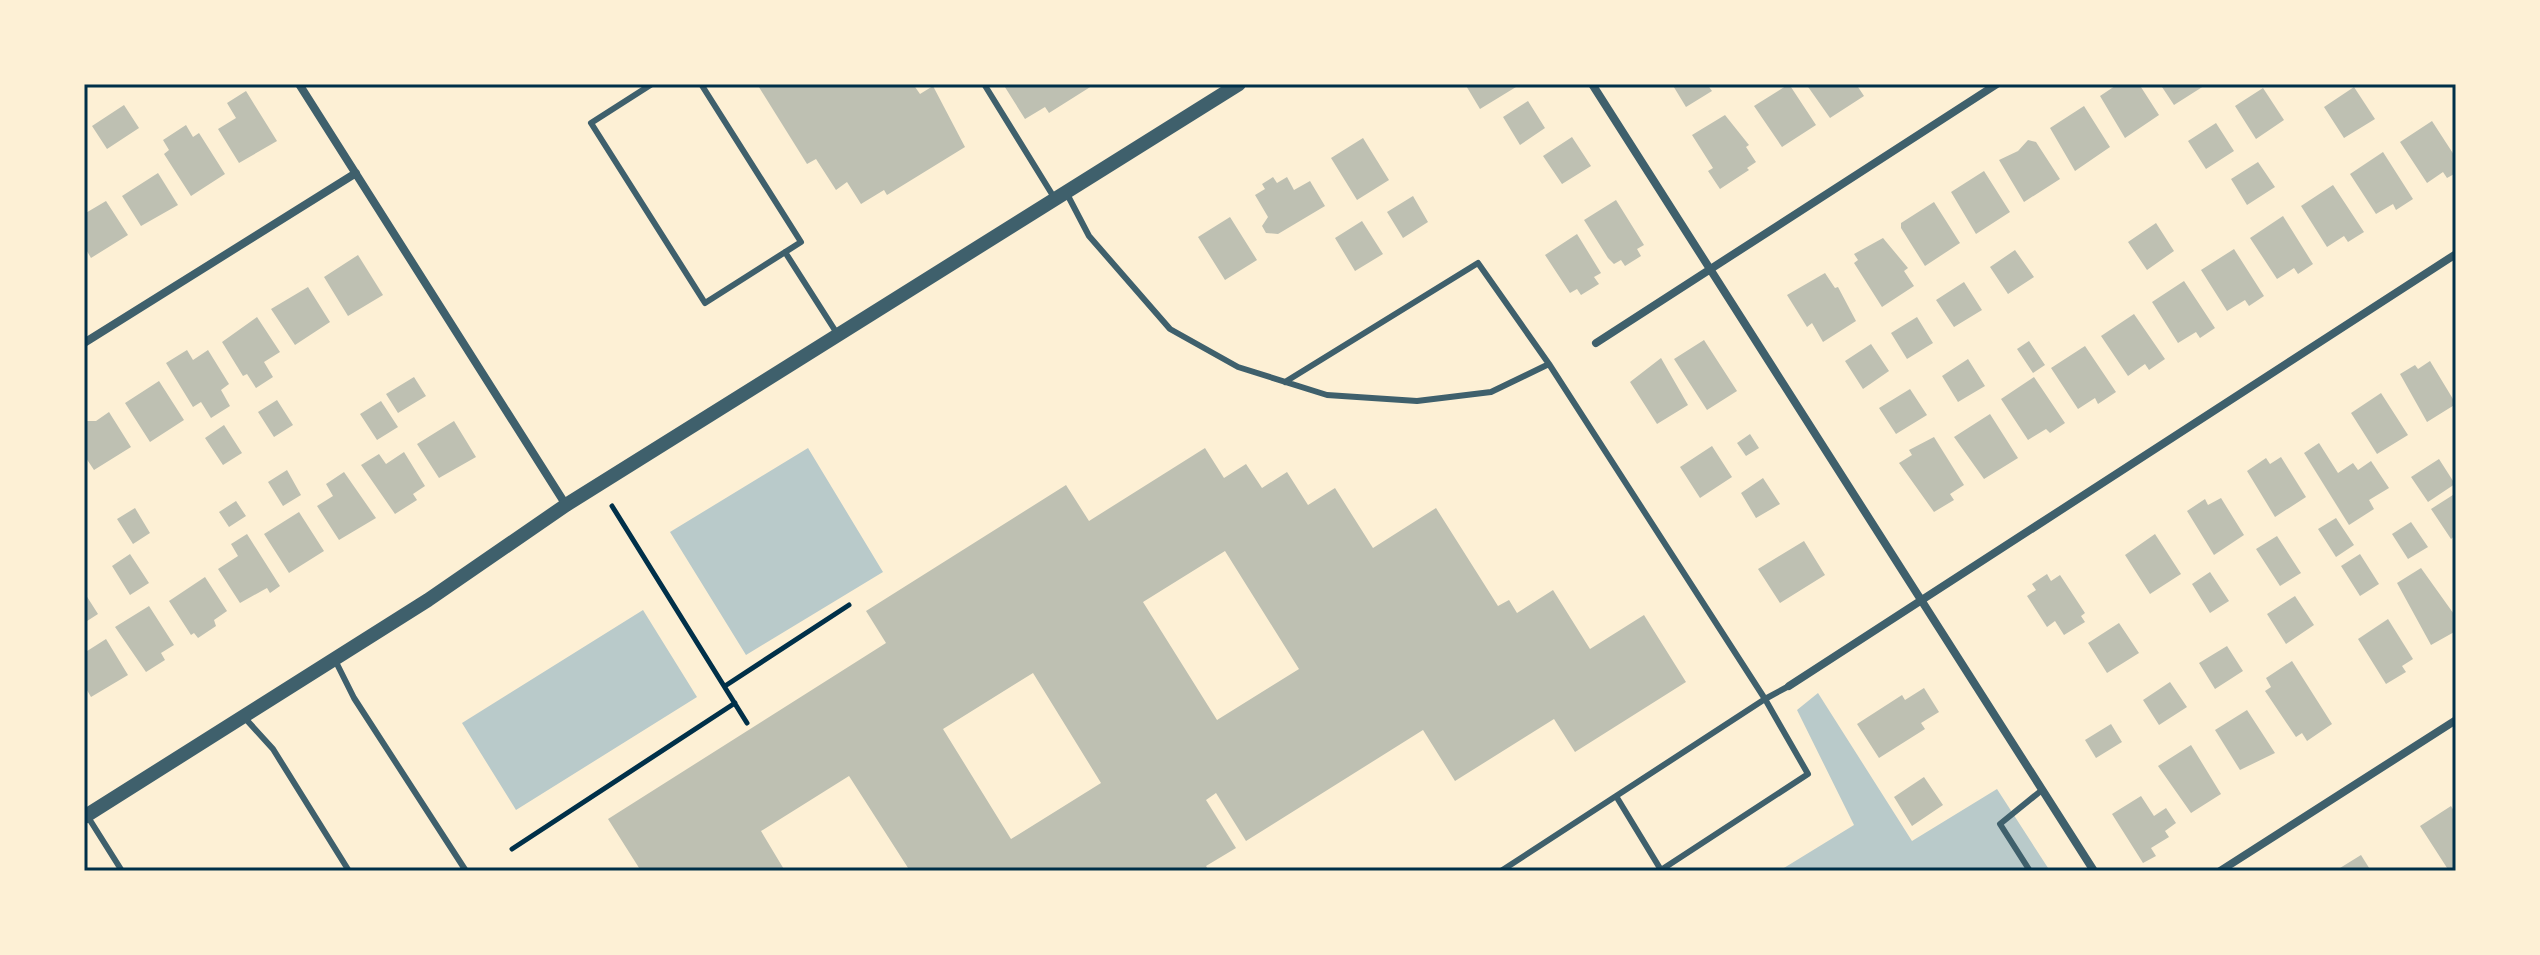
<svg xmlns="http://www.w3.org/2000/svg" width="2540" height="955" viewBox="0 0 2540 955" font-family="'DM Sans',sans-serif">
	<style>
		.green { fill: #b9caca }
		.building { fill: #bec0b2; fill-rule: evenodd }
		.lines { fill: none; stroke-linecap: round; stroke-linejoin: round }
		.path { stroke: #003049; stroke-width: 5 }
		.service { stroke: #3f606c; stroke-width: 6 }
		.minor { stroke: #3f606c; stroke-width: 8 }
		.tertiary { stroke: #3f606c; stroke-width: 14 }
		.neatline { fill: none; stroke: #003049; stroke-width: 3 }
	</style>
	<rect width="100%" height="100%" fill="#fdf0d5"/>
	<!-- green -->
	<path class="green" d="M808,448l75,124 -137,83 -76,-123z
		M643,610l54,87 -181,113 -54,-87z
		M1818,693l94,148 85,-52 53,82h-271l75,-46 -57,-115z"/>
	<!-- building -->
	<path class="building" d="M757,84h156l7,10 13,-8 32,61 -78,48 -3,-5 -23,14 -14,-22 -11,8 -20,-31 -9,5z
		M1003,84h92l-46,29 -4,-6 -20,12z
		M1465,84h49l2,3 -36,22z
		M1672,84h35l5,7 -26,16z
		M1789,84l27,41 -34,22 -28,-41z
		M1806,84h50l8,12 -34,22z
		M2118,84h21l20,31 -34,23 -25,-42z
		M2160,84h47l-33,21z
		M2354,87l21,32 -31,19 -20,-31z
		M2263,88l21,32 -28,19 -21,-33z
		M246,91l31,50 -38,22 -21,-34 18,-11 -9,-15z
		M1528,101l17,27 -25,17 -17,-28z
		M124,105l15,23 -32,21 -15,-23z
		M2084,106l26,41 -35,24 -25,-43z
		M1725,115l24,30 -3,2 10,15 -9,6 2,2 -29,19 -12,-18 5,-3 -21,-33z
		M2432,121l24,37v15l-9,5 -4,-6 -16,11 -27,-41z
		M2216,123l18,28 -28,18 -18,-28z
		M186,125l7,12 6,-4 26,41 -34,22 -27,-42 5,-4 -6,-10z
		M1572,137l19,29 -29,18 -19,-28z
		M1363,138l26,42 -32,20 -26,-42z
		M2028,140l8,2 24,37 -36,23 -25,-42 19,-9z
		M2383,152l30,47 -17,11 -3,-6 -17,10 -26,-40z
		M2258,162l17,25 -28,18 -16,-26z
		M1984,171l26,41 -34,22 -25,-42z
		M158,173l20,32 -37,21 -19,-30z
		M1273,177l4,6 10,-6 7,13 16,-9 15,25 -47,28 -12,-1 -4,-7 6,-9 -13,-22 10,-6 -3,-5z
		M2333,185l31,47 -16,10 -4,-6 -17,11 -26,-41z
		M1413,196l15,26 -25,16 -16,-26z
		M1616,200l28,45 -7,4 4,7 -16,10 -4,-6 -7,4 -6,-6 -24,-38z
		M106,201l22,34 -37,23 -7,-12v-32z
		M1934,202l26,41 -35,23 -24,-38v-5z
		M2283,216l30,48 -15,10 -4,-6 -17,11 -27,-41z
		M1230,217l27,43 -32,20 -27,-43z
		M1362,221l21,33 -28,17 -20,-33z
		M2156,223l18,28 -27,19 -19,-28z
		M1577,234l24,39 -7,4 5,7 -18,11 -4,-6 -7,4 -25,-38z
		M1883,238l25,30 -4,3 10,15 -32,21 -28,-44 4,-3 -4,-6z
		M2234,249l30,47 -15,10 -4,-6 -18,11 -26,-41z
		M2015,250l19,27 -26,17 -18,-27z
		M358,255l25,40 -35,21 -24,-39z
		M1825,273l10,15 3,-1 18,34 -33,21 -11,-19 -5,4 -20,-32z
		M2184,281l31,47 -15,10 -4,-6 -18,11 -26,-41z
		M1964,282l18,28 -28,17 -18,-27z
		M308,287l22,35 -35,23 -24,-36z
		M2134,314l31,45 -16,11 -4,-6 -17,12 -27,-40z
		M257,317l23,35 -16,10 9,15 -17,11 -9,-14 -4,2 -21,-34z
		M1917,317l16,26 -26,16 -16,-26z
		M1704,340l33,51 -30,19 -33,-51z
		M2029,341l16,24 -12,8 -16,-24z
		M1871,344l18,27 -26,18 -18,-28z
		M2085,346l31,46 -18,12 -3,-6 -17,11 -27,-41z
		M187,350l6,10 15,-10 21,34 -8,6 9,16 -19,12 -10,-16 -8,5 -27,-44z
		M1661,358l27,47 -31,19 -27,-42z
		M1968,359l17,27 -27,16 -16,-26z
		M2430,361l26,43 -29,18 -27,-48 15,-9 3,4z
		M414,377l12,19 -28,17 -12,-19z
		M2034,377l31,46 -15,10 -4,-4 -18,11 -27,-41z
		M159,381l25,39 -34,22 -25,-39z
		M1910,389l17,26 -31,19 -17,-26z
		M2381,393l27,42 -31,19 -26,-41z
		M277,400l16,25 -19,12 -16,-25z
		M381,401l17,26 -21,13 -17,-26z
		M109,412l22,35 -37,23 -10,-15v-34h12z
		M1990,414l28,44 -34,21 -30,-42z
		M454,421l22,36 -37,21 -22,-34z
		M224,425l18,28 -19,12 -18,-27z
		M1750,434l9,14 -13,8 -9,-13z
		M1934,437l30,48 -14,9 4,6 -20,12 -35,-49 13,-8 -3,-5z
		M2319,443l19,30 15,-10 5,7 13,-9 18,27 -20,12 5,9 -25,16 -45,-72z
		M1712,446l20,31 -32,21 -20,-31z
		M1205,448l19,30 22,-14 16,24 25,-16 21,33 27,-17 38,60 63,-40 62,98 11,-6 8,13 36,-23 37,59 54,-34 42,67 -111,70 -21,-33 -99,62 -32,-51 -177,111 -30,-48 -10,7 30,48 -30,18 3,5h-299l-61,-95 -88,55 24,40h-144l-33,-52 278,-176 -20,-32 200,-126 23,36zM1225,551l74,118 -82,51 -74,-118zM1033,673l68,110 -90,56 -68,-110z
		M404,452l21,34 -12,8 4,6 -22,14 -34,-49 18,-11 7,10z
		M2281,457l25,40 -31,20 -28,-46 19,-13 4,6z
		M2439,459l16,25 -27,18 -17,-25z
		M287,470l14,25 -18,11 -15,-24z
		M344,472l32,46 -37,22 -22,-34 16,-10 -7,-12z
		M1763,478l17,26 -24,14 -15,-25z
		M2456,493v42l-5,4 -20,-30z
		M2221,498l23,37 -30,20 -27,-44 18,-12 3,6z
		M236,501l10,15 -17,11 -10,-15z
		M135,508l15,25 -17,11 -16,-25z
		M299,512l25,39 -35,22 -25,-39z
		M2336,518l18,27 -18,12 -18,-28z
		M2411,522l17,25 -20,12 -16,-25z
		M247,534l33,52 -10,7 -3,-5 -27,15 -22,-34 20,-13 -7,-12z
		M2155,534l26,40 -31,20 -25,-39z
		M2277,536l24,37 -21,13 -24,-37z
		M1804,541l21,34 -45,28 -22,-34z
		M130,554l19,29 -19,12 -18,-29z
		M2360,554l19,30 -19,12 -19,-30z
		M2421,568l35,49v14l-25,14 -34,-62z
		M2210,572l19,29 -19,12 -18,-29z
		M2047,574l4,7 9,-6 25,38 -4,3 4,6 -21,13 -9,-14 -8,6 -20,-31 9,-6 -4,-6z
		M205,577l22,34 -13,9 2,6 -18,12 -4,-5 -3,2 -22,-34z
		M84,592l14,22 -14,9z
		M2295,596l19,29 -28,19 -19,-30z
		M149,606l25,39 -13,8 4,7 -19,12 -31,-45z
		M2388,619l25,40 -11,7 4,6 -20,12 -28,-45z
		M2119,623l20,30 -32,20 -19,-30z
		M106,639l22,36 -37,22 -7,-12v-32z
		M2227,646l16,25 -28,18 -16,-26z
		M2292,661l40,63 -25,17 -5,-8 -6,4 -31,-46 6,-4 -5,-9z
		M2170,682l17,25 -28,18 -16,-25z
		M1924,688l15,24 -18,11 4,6 -46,29 -22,-34 45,-29 3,5z
		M2247,710l28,43 -35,17 -25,-40z
		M2111,724l11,18 -26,16 -11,-18z
		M2191,745l30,49 -30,19 -33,-47z
		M1924,777l19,28 -31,21 -18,-29z
		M2141,796l13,20 12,-8 10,15 -11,8 4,6 -18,11 5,8 -13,7 -31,-49z
		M2451,806l5,8v57h-7l-29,-45z
		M2361,855l10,16h-29l-2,-3z"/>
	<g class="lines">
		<!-- path -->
		<path class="path" d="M612,506l135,217
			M725,686l124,-81
			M512,849l223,-146"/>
		<!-- service -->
		<path class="service" d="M652,84l-61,39 114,180 96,-61 -100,-158
			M984,84l71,115
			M1066,192l23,44 81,93 68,38 89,28 90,6 74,-9 58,-28 216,335 24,-13
			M785,252l53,83
			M1285,382l193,-119 71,101
			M335,660l19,38 112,173
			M243,716l30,33 76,122
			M88,817l34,54
			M1501,871l264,-172 43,75 -147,96 -45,-74
			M2030,871l-30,-47 42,-34"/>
		<!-- minor -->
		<path class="minor" d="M299,84l267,421
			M1592,84l502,787
			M84,343l272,-170
			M1596,343l401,-259
			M1789,686l667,-432
			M2220,871l236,-151"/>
		<!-- tertiary -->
		<path class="tertiary" d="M84,817l344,-217 138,-95 673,-421"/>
	</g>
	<!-- border -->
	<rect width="2540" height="955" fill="none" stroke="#fdf0d5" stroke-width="172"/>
	<rect x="86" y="86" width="2368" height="783" class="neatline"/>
</svg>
